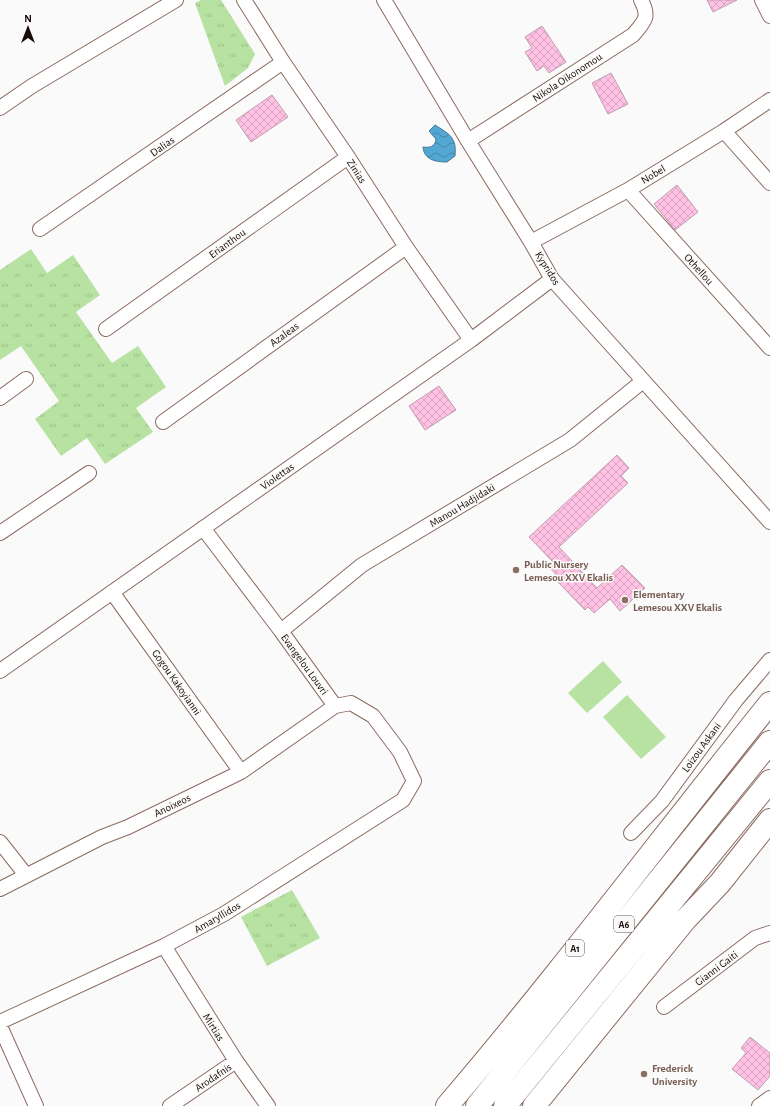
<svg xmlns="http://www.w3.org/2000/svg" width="770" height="1106" viewBox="0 0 770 1106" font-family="'Alegreya Sans',sans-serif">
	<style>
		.park { fill: url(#park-tufts) }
		.pitch { fill: #b7e2a2 }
		.water { fill: url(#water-waves); stroke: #407995 }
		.building { fill: url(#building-cross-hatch); stroke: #be9eb0 }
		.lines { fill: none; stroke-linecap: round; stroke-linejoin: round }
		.street-casing { stroke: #8b6b5f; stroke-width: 16 }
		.highway-casing { stroke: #8b6b5f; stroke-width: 24 }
		.street { stroke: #fff; stroke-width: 14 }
		.highway { stroke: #fff; stroke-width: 22 }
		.education-dot { fill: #8d6e63; stroke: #fafafa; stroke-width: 1.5 }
		.labels { text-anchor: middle; stroke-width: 3; stroke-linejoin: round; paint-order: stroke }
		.shield { fill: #fafafa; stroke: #5b5350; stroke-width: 1 }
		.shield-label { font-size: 10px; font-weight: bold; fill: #170b07 }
		.street-label { font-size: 11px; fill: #170b07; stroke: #fafafa }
		.education-label { font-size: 11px; font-weight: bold; fill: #785e54; stroke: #fafafa; text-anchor: start }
	</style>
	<defs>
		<pattern id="park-tufts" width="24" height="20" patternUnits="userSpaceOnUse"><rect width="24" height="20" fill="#b7e2a2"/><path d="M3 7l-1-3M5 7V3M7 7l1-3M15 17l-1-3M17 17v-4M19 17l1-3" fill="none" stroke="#9dc18a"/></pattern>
		<pattern id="water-waves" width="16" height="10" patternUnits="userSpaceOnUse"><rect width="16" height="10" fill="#52a8d2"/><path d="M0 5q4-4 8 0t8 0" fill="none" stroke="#4387a8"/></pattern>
		<pattern id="building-cross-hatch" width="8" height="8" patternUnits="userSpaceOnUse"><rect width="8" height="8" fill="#ffc2e5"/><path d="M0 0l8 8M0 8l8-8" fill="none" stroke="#daa5c3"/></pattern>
	</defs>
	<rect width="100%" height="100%" fill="#fafafa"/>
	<!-- park -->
	<path class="park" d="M201,0h20l34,54 -7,14 -23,18 -30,-83z
		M31,249l16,24 26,-18 27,40 -24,17 36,51 26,-17 28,41 -30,21 17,24 -48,32 -18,-26 -26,18 -26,-37 24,-18 -38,-55 -21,14v-90z
		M292,890l28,48 -53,28 -26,-49z"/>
	<!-- pitch -->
	<path class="pitch" d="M603,661l19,21 -35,31 -19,-20z
		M627,695l39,42 -25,22 -38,-42z"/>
	<!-- water -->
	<path class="water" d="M435,125c14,9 22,12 20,31l-8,6c-11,0 -23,-2 -24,-15 7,1 12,0 13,-8l-7,-8z"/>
	<!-- building -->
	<path class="building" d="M707,0h30l-24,12z
		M542,26l24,36 -17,11 -5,-7 -7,5 -12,-19 7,-4 -7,-11z
		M611,73l17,31 -20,10 -16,-31z
		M272,95l16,22 -37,25 -15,-22z
		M677,185l21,27 -23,18 -21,-26z
		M439,386l17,24 -31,20 -16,-24z
		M617,455l12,13 -8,8 7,7 -69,64 38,41 25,-23 23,23 -25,23 -10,-12 -16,14 -6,-6 -3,3 -28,-29 3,-2 -10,-11 5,-4 -26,-27z
		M750,1037l20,16v23l-12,14 -26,-21 14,-16 -5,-5z"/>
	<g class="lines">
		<!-- street casing -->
		<g class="street-casing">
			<path id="street" d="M244,0l39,62 65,95 58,90 65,93
				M384,0l84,141 63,101 21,37 218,243
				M762,0l8,16
				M0,108l32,-22 144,-86
				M724,131l46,52
				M468,141l165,-106c12,-14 17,-18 8,-35
				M628,190l142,158
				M40,229l243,-167
				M531,242l97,-52 96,-59 46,-31
				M106,329l242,-172
				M0,398l26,-19
				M163,422l243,-175
				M0,533l89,-60
				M112,592l129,180
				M281,631l81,-66 208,-125 73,-59
				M0,671l471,-331 81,-61
				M631,833l31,-32 74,-101 34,-40
				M0,842l26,33
				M0,889l102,-52 26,-10 113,-55 94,-66
				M164,946l72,115 32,45
				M664,1007l91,-69 15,-5
				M0,1022l164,-76 60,-32 179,-114 11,-19 -14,-29 -27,-36 -22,-13 -16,3 -54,-75 -78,-103
				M0,1026l36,80
				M170,1106l66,-45
				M759,1106l11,-8"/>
		</g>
		<!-- highway casing -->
		<g class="highway-casing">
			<path id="highway" d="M447,1106c112,-131 215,-269 323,-403
				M477,1106l293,-364
				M505,1106l265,-325
				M534,1106l151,-186 35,-37 50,-63"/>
		</g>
		<!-- street -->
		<use href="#street" class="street"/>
		<!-- highway -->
		<use href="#highway" class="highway"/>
	</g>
	<!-- markers -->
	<g class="education-dot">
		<circle cx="516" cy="570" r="4"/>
		<circle cx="625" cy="600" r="4"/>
		<circle cx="644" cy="1074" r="4"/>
	</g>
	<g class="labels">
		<!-- shield labels -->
		<g class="shield">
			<rect x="614" y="916" width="20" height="16" rx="3"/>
			<rect x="566" y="940" width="18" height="16" rx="3"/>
		</g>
		<g class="shield-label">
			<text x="624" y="928">A6</text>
			<text x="575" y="952">A1</text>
		</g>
		<!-- street labels -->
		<g class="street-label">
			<text transform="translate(567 77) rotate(-33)" y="4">Nikola Oikonomou</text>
			<text transform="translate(162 146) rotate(-35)" y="4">Dalias</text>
			<text transform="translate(357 171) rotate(57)" y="4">Zinias</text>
			<text transform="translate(653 174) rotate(-31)" y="4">Nobel</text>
			<text transform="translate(227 243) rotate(-36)" y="4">Erianthou</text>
			<text transform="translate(548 268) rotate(58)" y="4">Kypridos</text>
			<text transform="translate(699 269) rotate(48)" y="4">Othellou</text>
			<text transform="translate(284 334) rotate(-36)" y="4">Azaleas</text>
			<text transform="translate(277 476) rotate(-35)" y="4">Violettas</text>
			<text transform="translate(462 505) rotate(-31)" y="4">Manou Hadjidaki</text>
			<text transform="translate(305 664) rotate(54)" y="4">Evangelou Louvri</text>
			<text transform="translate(177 682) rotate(55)" y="4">Gogou Kakoyianni</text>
			<text transform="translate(701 747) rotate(-54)" y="4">Loizou Askani</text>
			<text transform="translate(172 805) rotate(-26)" y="4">Anoixeos</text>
			<text transform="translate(217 917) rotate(-30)" y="4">Amaryllidos</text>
			<text transform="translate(716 968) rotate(-37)" y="4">Gianni Gaiti</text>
			<text transform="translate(214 1027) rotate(58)" y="4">Mirtias</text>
			<text transform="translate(213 1077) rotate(-34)" y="4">Arodafnis</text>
		</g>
		<!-- education labels -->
		<g class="education-label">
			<text x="524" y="568">Public Nursery<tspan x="524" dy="13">Lemesou XXV Ekalis</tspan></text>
			<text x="633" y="598">Elementary<tspan x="633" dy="13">Lemesou XXV Ekalis</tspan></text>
			<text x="652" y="1072">Frederick<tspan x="652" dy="13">University</tspan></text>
		</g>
	</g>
	<!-- north arrow -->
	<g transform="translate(28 28)" stroke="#fafafa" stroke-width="3" paint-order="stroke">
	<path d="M0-3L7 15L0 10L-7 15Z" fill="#170b07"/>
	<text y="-6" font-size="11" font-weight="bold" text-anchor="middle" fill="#170b07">N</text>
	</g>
</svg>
